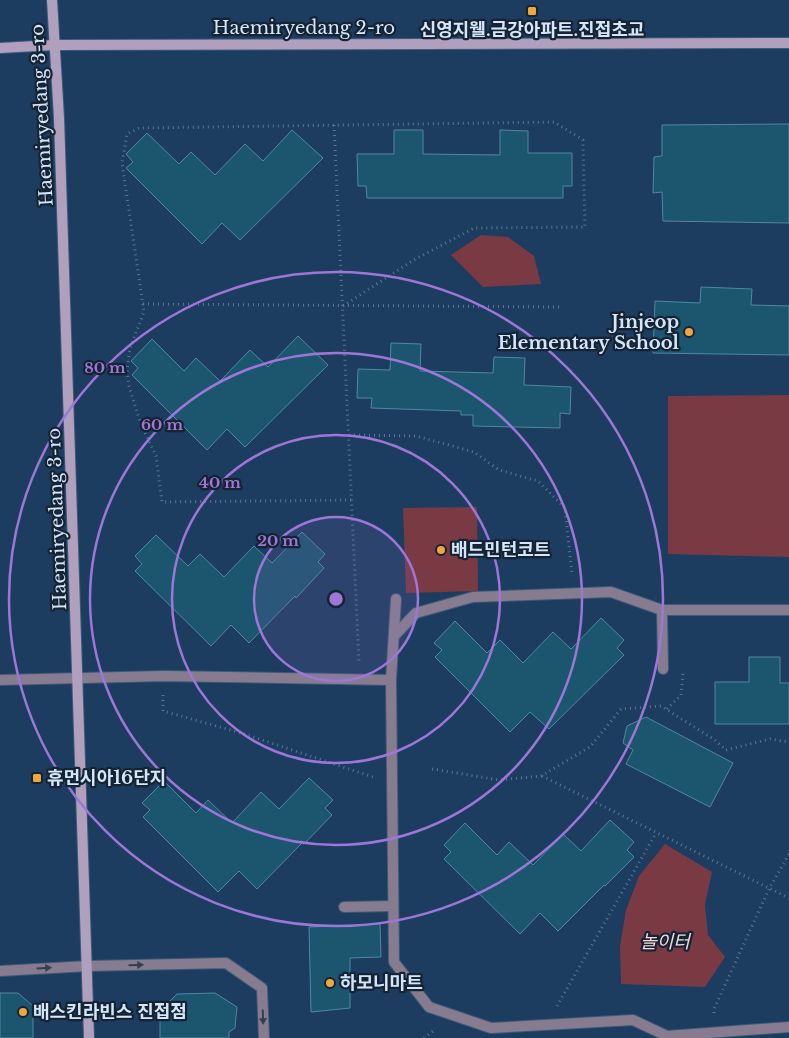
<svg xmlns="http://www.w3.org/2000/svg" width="789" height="1038" font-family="'Libre Baskerville','Noto Sans KR',serif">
  <rect width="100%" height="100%" fill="#1c3d5f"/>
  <!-- green -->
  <g fill="#793a44">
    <path d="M481,235l27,2 26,19 7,28 -58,3 -32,-32z"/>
    <path d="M789,395v162l-121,-3v-158z"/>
    <path d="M477,507l1,84 -72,2 -3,-85z"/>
    <path d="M665,844l47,28 -7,33 3,30 17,22 -20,30 -84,-3 -1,-38 6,-36 13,-34z"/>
  </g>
  <!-- building -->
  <g fill="#1c556e" stroke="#5188a3">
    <path d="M789,124v99l-126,-2 -1,-29 -9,1 1,-36 8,-1v-31z"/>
    <path d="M292,130l31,28 -83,82 -18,-17 -20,21 -76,-76 7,-6 -7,-8 21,-21 32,31 12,-12 24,23 30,-31 18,17z"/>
    <path d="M394,130h29v24l77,1v-25l28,1v22h44v33h-9v12h-196l-1,-12h-8l-1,-32h37z"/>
    <path d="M701,287l51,2 -1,16 38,1v49l-136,-2 2,-52 45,2z"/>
    <path d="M298,336l30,29 -83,82 -18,-18 -20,21 -75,-75 6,-7 -7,-7 21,-22 32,32 12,-13 24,23 30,-31 18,17z"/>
    <path d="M391,343l30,1 -1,27 73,2 1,-16 31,1 -1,27 47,2 -1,27 -10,-1v15l-87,-2v-11h-12v-4l-90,-3 1,-10h-15l1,-29 32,1z"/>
    <path d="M302,532l23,22 -7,8 6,6 -28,30 -1,-2 -46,47 -18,-18 -20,21 -76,-75 7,-7 -7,-8 21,-21 32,31 12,-12 24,23 30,-31 18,17z"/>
    <path d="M601,618l23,22 -7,8 7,7 -75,74 -19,-17 -20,20 -75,-75 7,-7 -8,-7 21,-22 32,32 13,-13 23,23 30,-31 18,17z"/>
    <path d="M749,657h31v26h9v41h-74v-42h34z"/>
    <path d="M646,717l87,46 -23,44 -84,-43 7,-14 -10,-7 4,-17z"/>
    <path d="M309,778l24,22 -8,8 7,7 -28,29 -2,-1 -45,46 -18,-18 -21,21 -75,-75 7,-7 -8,-7 22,-22 32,32 12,-13 24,23 29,-31 18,17z"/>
    <path d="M610,820l24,22 -7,8 7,7 -29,29 -1,-1 -46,46 -18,-18 -20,21 -76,-75 7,-7 -7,-7 21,-22 32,32 12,-13 24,23 30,-31 18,17z"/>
    <path d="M380,924l1,33 -31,1v50l-39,4 -2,-85z"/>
    <path d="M0,993h18l15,13v32h-33z"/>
    <path d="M215,993l22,14 -2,21 -6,4v6h-69v-27l17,-17z"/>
  </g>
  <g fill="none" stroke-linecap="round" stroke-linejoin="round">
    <defs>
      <g id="lane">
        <path d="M662,610l1,59"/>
        <path d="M394,636l22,-23 57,-16 138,-5 51,18h127"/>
        <path d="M0,680l164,-4 227,4 3,282 35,45 62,21 142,-8 34,16 122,-9"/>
        <path d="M391,680l5,-81"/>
        <path d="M344,907l49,-1"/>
      </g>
      <path id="street" d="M0,971l88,-5 138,-3 36,25 2,50"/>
      <g id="secondary">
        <path d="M52,0l7,118 30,920"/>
        <path d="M0,48l54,-3 735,-2"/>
      </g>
    </defs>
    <!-- lane casing -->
    <use href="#lane" stroke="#3d5b7b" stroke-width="12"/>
    <!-- street casing -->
    <use href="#street" stroke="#3d5b7b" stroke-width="12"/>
    <!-- secondary casing -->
    <use href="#secondary" stroke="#3d5b7b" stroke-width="12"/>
    <!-- path -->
    <g stroke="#5a7694" stroke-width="3" stroke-dasharray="1 4" stroke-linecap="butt">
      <path d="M334,125l25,537"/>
      <path d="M143,304l416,3"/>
      <path d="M343,306l69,-45 62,-33 111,-1 -2,-87 -29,-18 -415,6 -12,6 -5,29 22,149 -14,36 -3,22 2,16 11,36 16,34 6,46 190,-2"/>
      <path d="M349,435l67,1 58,16 25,18 39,11 27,27 7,67"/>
      <path d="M163,695v16l78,22 132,44"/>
      <path d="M667,709l14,-14 2,-22"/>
      <path d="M432,769l67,11 42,-4 49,-29 31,-38 40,-3 54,34 11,10 44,-11 19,3"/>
      <path d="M542,776l247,122"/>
      <path d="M557,1006l99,-173"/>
      <path d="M714,1013v-4l55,-120 20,-35"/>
      <path d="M424,1038l12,-9"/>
    </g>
    <!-- lane -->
    <use href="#lane" stroke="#877c8f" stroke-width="10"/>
    <!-- street -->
    <use href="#street" stroke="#877c8f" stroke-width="10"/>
    <!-- secondary -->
    <use href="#secondary" stroke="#b19fbe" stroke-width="10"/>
  </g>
  <!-- one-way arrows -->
  <defs><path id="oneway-solid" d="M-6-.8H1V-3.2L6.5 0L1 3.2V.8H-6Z" transform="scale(1.25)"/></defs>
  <g fill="#373e4f">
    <use href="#oneway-solid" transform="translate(136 965) rotate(-1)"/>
    <use href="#oneway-solid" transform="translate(44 968) rotate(-3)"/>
    <use href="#oneway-solid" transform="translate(263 1017) rotate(88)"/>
  </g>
  <!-- distance rings -->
  <circle cx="336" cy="599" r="82" fill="#9e76d7" fill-opacity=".12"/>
  <g fill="none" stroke="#9e76d7" stroke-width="2.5">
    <circle cx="336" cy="599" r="82"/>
    <circle cx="336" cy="599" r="164"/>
    <circle cx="336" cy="599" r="246"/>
    <circle cx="336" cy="599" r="327"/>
  </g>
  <!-- markers -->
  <g fill="#f0a63f" stroke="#152333" stroke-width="2">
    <rect x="527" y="6" width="10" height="10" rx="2.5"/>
    <circle cx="689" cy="332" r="5"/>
    <circle cx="441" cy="550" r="5"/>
    <rect x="32" y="773" width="10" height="10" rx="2.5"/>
    <circle cx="330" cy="983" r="5"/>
    <circle cx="23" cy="1012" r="5"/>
  </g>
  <g text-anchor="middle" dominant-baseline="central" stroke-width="4.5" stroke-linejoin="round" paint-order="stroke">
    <!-- street labels -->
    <g font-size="18" fill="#d3e6fb" stroke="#152333">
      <text x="304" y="28">Haemiryedang 2-ro</text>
      <text transform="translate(42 115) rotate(-93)">Haemiryedang 3-ro</text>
      <text transform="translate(57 519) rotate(-92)">Haemiryedang 3-ro</text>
    </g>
    <!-- poi labels -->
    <g font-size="18" font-weight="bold" fill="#d3e6fb" stroke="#152333" text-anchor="start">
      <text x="532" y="30" text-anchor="middle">신영지웰.금강아파트.진접초교</text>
      <text x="679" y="322" text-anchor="end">Jinjeop<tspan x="679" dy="21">Elementary School</tspan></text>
      <text x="451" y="550">배드민턴코트</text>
      <text x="47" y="778">휴먼시아16단지</text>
      <text x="340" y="983">하모니마트</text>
      <text x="33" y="1012">배스킨라빈스 진접점</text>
    </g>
    <!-- park labels -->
    <g font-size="18" font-style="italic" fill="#f5dadd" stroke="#152333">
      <text x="665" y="942">놀이터</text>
    </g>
  </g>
  <circle cx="336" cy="599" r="8" fill="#9e76d7" stroke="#152333" stroke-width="2.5"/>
  <g font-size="15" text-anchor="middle" font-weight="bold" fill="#9e76d7" stroke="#152333" stroke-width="4.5" stroke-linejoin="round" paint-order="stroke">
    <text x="105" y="373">80 m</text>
    <text x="162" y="430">60 m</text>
    <text x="220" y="488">40 m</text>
    <text x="278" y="546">20 m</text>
  </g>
</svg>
